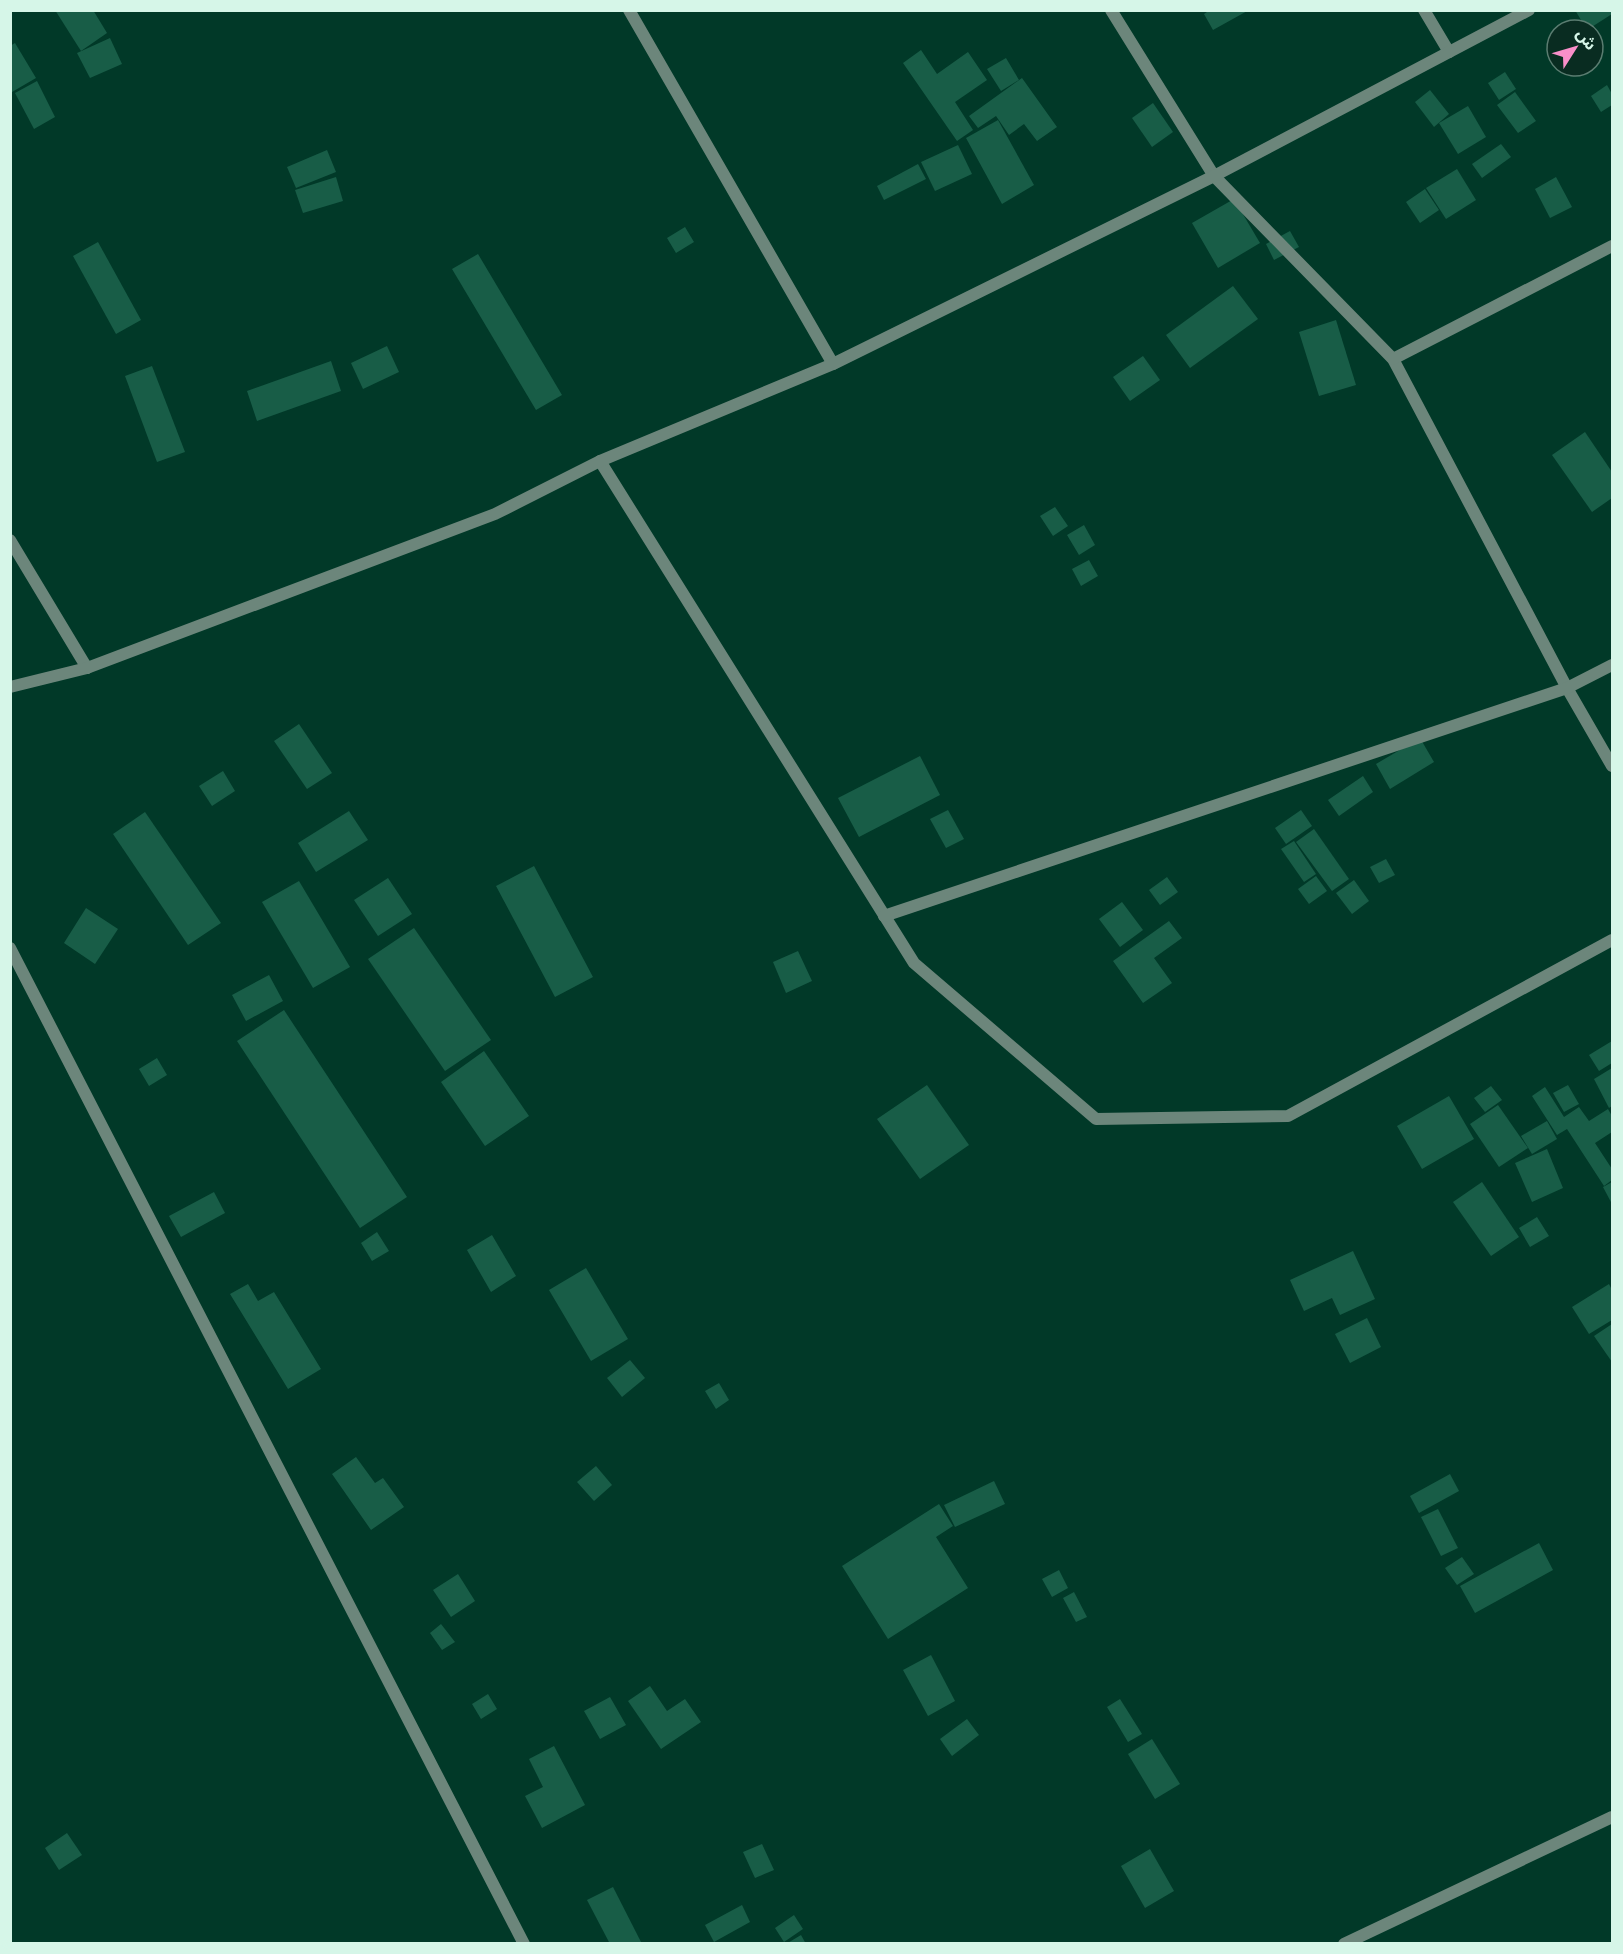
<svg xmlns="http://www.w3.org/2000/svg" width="1623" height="1954" font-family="'IBM Plex Serif','Noto Sans Arabic',serif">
  <rect width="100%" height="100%" fill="#013928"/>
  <!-- building -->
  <g fill="#185d47">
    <path d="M55,10h38l14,23 -26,18z"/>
    <path d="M1210,10h39l-36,20 -9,-16z"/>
    <path d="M1575,10h37v4l-25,16z"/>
    <path d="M110,38l12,26 -32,14 -13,-25z"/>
    <path d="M15,43l21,35 -24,14 -2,-46z"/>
    <path d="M921,50l16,24 31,-22 19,28 -32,22 18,28 -16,11 -54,-78z"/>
    <path d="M1006,58l13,22 -18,11 -14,-22z"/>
    <path d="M1505,72l11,17 -17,11 -11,-17z"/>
    <path d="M1022,78l35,49 -20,14 -13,-17 -15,11 -13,-19 -18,12 -9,-12z"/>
    <path d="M37,81l18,36 -21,12 -19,-36z"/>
    <path d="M1607,85l5,9v11l-11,7 -10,-16z"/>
    <path d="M1430,90l19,24 -15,13 -19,-25z"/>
    <path d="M1515,92l21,29 -18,12 -21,-28z"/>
    <path d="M1153,103l20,29 -21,15 -20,-29z"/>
    <path d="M1468,106l18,31 -28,17 -19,-31z"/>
    <path d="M998,120l36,65 -32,19 -36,-66z"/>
    <path d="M1501,144l10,13 -29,21 -10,-14z"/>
    <path d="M958,145l14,29 -37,17 -14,-29z"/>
    <path d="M327,150l9,22 -40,16 -9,-21z"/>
    <path d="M918,164l8,15 -42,21 -7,-14z"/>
    <path d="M1457,169l19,31 -30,19 -20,-31z"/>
    <path d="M336,177l7,24 -40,12 -8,-23z"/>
    <path d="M1556,177l16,30 -22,11 -15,-29z"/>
    <path d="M1425,189l14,21 -19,13 -14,-21z"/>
    <path d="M1234,199l26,44 -42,25 -26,-45z"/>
    <path d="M685,227l9,15 -18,11 -9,-15z"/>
    <path d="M1290,231l9,16 -25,13 -8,-16z"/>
    <path d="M98,242l43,78 -25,14 -43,-78z"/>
    <path d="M478,254l84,141 -26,15 -84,-141z"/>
    <path d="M1233,286l25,33 -68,49 -24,-33z"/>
    <path d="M1336,320l20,65 -37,11 -20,-64z"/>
    <path d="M387,346l12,26 -36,17 -12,-26z"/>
    <path d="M1143,356l17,24 -30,21 -17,-24z"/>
    <path d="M331,361l10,30 -84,30 -10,-30z"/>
    <path d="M152,366l33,86 -28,10 -32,-86z"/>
    <path d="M1585,432l27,40v26l-20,14 -40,-57z"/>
    <path d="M1055,507l13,19 -15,10 -13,-20z"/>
    <path d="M1084,525l11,20 -16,10 -12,-20z"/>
    <path d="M1089,560l9,16 -17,10 -9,-17z"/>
    <path d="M299,724l33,49 -25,16 -33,-48z"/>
    <path d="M1420,738l14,24 -44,27 -14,-25z"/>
    <path d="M920,756l20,39 -81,42 -21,-39z"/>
    <path d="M223,771l12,20 -23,15 -13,-20z"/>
    <path d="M1363,776l10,16 -34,24 -11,-16z"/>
    <path d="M948,810l16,29 -18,9 -16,-29z"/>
    <path d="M1301,810l11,16 -26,18 -11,-16z"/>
    <path d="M349,811l19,29 -52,32 -18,-29z"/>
    <path d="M145,812l76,111 -33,22 -75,-111z"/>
    <path d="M1314,829l35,50 -17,12 -36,-49z"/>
    <path d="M1294,841l22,33 -12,8 -23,-33z"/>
    <path d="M1386,859l9,16 -16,8 -9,-16z"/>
    <path d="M534,866l59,111 -38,20 -59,-111z"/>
    <path d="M1316,876l11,15 -18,13 -11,-15z"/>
    <path d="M1167,877l11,15 -18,13 -11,-15z"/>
    <path d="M388,878l24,36 -34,22 -24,-36z"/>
    <path d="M1354,880l15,21 -17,13 -16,-21z"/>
    <path d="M299,881l51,86 -37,21 -51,-86z"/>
    <path d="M1122,902l21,28 -23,17 -21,-28z"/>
    <path d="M86,908l32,21 -23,35 -31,-21z"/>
    <path d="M1169,921l13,17 -28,20 18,25 -29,20 -30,-42z"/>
    <path d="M414,928l77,112 -46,31 -77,-112z"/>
    <path d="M798,951l14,30 -26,12 -13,-31z"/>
    <path d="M269,975l14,26 -37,20 -14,-26z"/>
    <path d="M284,1010l123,187 -47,31 -123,-187z"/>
    <path d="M1612,1041v22l-13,8 -10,-16z"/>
    <path d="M484,1051l45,65 -44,30 -44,-64z"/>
    <path d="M157,1058l10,17 -18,11 -10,-17z"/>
    <path d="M1612,1068v38l-3,2 -15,-29z"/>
    <path d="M927,1085l42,60 -49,34 -43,-60z"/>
    <path d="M1568,1085l11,19 -15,8 -11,-19z"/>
    <path d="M1491,1086l11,14 -17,12 -11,-14z"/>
    <path d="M1545,1087l19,30 15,-10 10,14 19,-12 4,7v16l-17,11 17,26v11l-8,6 -37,-57 -10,6 -25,-39z"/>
    <path d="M1449,1096l25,43 -52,30 -25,-43z"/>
    <path d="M1498,1105l30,43 -29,19 -29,-43z"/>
    <path d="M1547,1121l10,18 -25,15 -11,-18z"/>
    <path d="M1547,1149l16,39 -31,14 -17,-39z"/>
    <path d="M1482,1182l37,55 -28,19 -38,-54z"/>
    <path d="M1612,1182v22l-9,-17z"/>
    <path d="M214,1192l11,21 -44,24 -12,-21z"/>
    <path d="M1537,1217l12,19 -19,11 -11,-19z"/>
    <path d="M377,1232l12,19 -17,10 -11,-18z"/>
    <path d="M492,1235l24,41 -25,16 -24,-42z"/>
    <path d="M1353,1251l22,48 -35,16 -8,-17 -28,13 -14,-31z"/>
    <path d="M586,1268l42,71 -37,22 -42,-71z"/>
    <path d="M248,1284l10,17 16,-9 47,77 -33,20 -58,-95z"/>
    <path d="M1609,1284l3,6v30l-23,14 -17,-27z"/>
    <path d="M1367,1318l14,29 -31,16 -15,-29z"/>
    <path d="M1612,1324v38l-18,-26z"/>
    <path d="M630,1360l15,18 -23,19 -15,-19z"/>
    <path d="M719,1383l10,17 -13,9 -11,-18z"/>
    <path d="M356,1457l19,26 8,-5 21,29 -33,23 -39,-56z"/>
    <path d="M596,1466l16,19 -18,16 -17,-19z"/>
    <path d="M1450,1474l9,17 -40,22 -9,-17z"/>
    <path d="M994,1481l11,23 -50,23 -11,-22z"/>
    <path d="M939,1504l14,22 -17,11 32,51 -80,51 -46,-73z"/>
    <path d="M1438,1509l20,39 -17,8 -20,-39z"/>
    <path d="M1539,1543l14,27 -78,43 -15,-27z"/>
    <path d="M1462,1557l12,17 -17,11 -12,-17z"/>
    <path d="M1059,1570l9,18 -16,9 -10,-18z"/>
    <path d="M458,1574l17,27 -24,16 -18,-27z"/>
    <path d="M1074,1592l13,25 -11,5 -13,-24z"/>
    <path d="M441,1624l14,18 -13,8 -12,-17z"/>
    <path d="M931,1655l24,46 -27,15 -25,-46z"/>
    <path d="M650,1686l17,25 18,-12 16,23 -40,27 -33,-48z"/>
    <path d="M488,1694l9,15 -16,10 -9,-15z"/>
    <path d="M610,1697l16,28 -26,14 -16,-28z"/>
    <path d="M1120,1699l22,35 -14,8 -21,-35z"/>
    <path d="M967,1719l12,16 -27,21 -12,-17z"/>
    <path d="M1152,1739l28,45 -25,15 -27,-45z"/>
    <path d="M554,1746l31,59 -43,23 -17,-32 18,-9 -14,-28z"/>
    <path d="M67,1833l15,22 -23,15 -14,-22z"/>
    <path d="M762,1844l12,26 -19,8 -12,-26z"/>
    <path d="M1150,1849l24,42 -29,17 -24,-42z"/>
    <path d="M613,1887l28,55 -4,2h-27l-23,-44z"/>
    <path d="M742,1905l8,17 -36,20 -9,-17z"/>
    <path d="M794,1915l9,14 -19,13 -9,-14z"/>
    <path d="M801,1935l5,9h-20z"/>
  </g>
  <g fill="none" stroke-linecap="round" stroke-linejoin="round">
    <!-- minor -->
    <g stroke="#6c867b" stroke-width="12">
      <path d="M629,10l204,354"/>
      <path d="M1111,10l103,166 179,183 174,329 45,78"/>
      <path d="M1424,10l25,42"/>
      <path d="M1393,359l219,-113"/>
      <path d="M600,461l314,502 182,156 192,-3 324,-176"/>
      <path d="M10,540l77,128"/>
      <path d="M10,687l77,-19 408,-154 105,-53 233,-97 381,-188 315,-166"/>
      <path d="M884,916l683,-228 45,-23"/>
      <path d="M10,948l514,996"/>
    </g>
    <!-- tertiary -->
    <path stroke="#6c867b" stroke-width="12" d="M1344,1944l268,-127"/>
  </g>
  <!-- border -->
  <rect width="1623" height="1954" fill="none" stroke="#d6f6e8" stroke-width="24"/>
  <!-- north arrow -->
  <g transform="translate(1575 48) rotate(53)"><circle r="28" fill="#092c21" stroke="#5b7d71" stroke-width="1.5"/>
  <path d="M0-4.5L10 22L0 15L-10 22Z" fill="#f98fc9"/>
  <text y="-9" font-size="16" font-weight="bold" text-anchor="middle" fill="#d6f6e8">ش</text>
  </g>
</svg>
